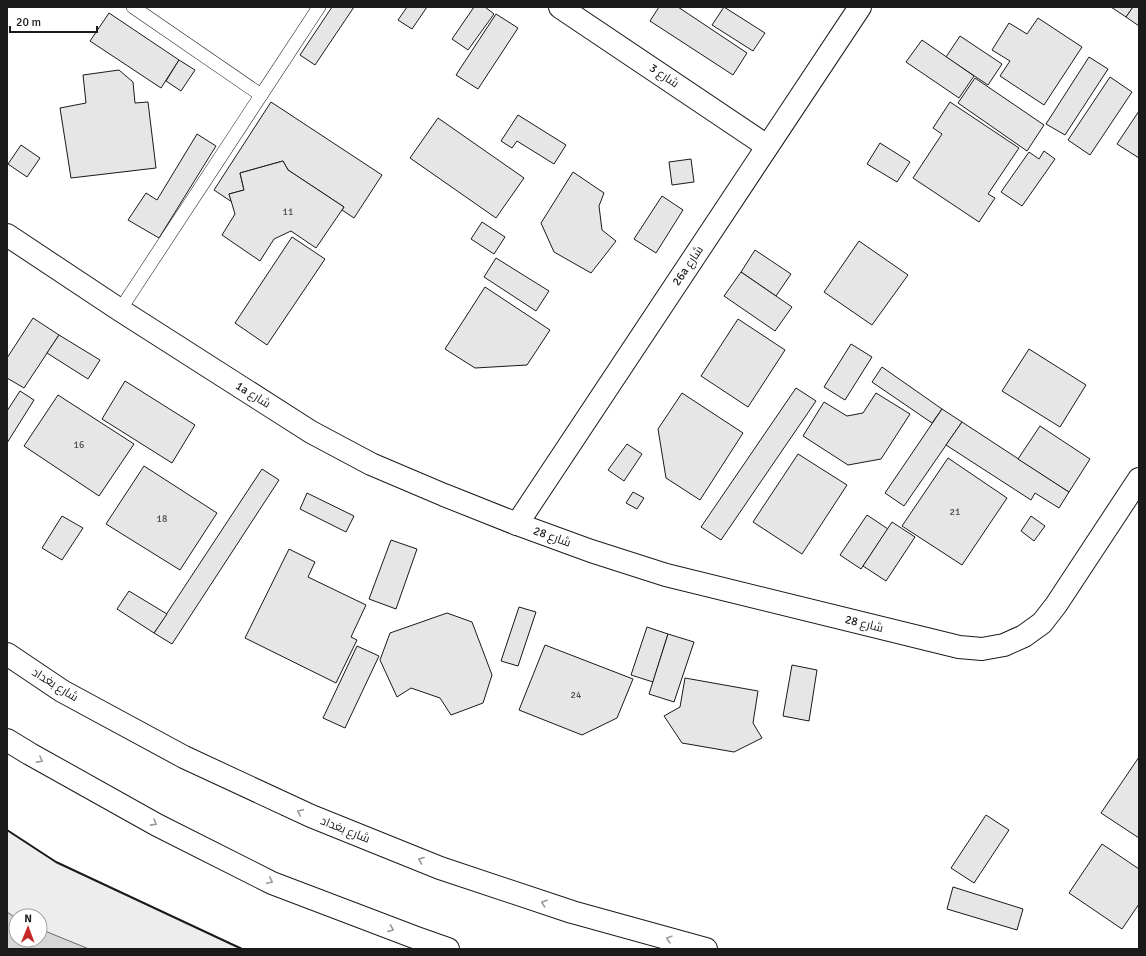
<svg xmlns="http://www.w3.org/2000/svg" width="1146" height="956" font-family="Signika,Cairo,sans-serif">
  <rect width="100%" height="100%" fill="#fff"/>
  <!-- built -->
  <path fill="#ededed" stroke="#6a6a6a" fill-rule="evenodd" d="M7,830l49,32 186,87h-235zM16,916h24v24h-24z"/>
  <!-- water -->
  <path fill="#d7d7d7" stroke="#6a6a6a" d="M7,912l9,6v22h24v-11l49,20h-82z"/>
  <!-- building -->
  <g fill="#e6e6e6" stroke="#1a1a1a">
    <path d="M332,7h22l-39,58 -15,-10z"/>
    <path d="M407,7h20l-15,22 -14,-9z"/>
    <path d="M474,7h11l9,7 -26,36 -16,-11z"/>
    <path d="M659,7h19l69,46 -14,22 -83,-54z"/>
    <path d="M724,7l41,26 -12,18 -41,-26z"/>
    <path d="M1111,7h22l-7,10z"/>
    <path d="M1133,7h6v19l-13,-9z"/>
    <path d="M109,13l70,47 -18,28 -71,-47z"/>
    <path d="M496,14l22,14 -40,61 -22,-14z"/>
    <path d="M1038,18l44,29 -38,58 -44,-29 10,-15 -18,-11 17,-27 18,11z"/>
    <path d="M960,36l42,28 -14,21 -42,-28z"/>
    <path d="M922,40l52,36 -15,22 -53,-36z"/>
    <path d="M1089,57l19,12 -43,66 -19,-11z"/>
    <path d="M179,60l16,10 -14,21 -15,-10z"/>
    <path d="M119,70l14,12 2,21 13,-1 8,66 -85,10 -11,-70 26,-5 -3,-28z"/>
    <path d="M1110,77l22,15 -42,63 -22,-15z"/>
    <path d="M975,78l69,47 -17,26 -69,-48z"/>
    <path d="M271,102l111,73 -28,43 -12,-8 2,-3 -56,-37 -5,-9 -43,12 4,17 -15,4 3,8 -18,-12z"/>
    <path d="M950,102l69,46 -31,46 7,4 -16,24 -66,-44 29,-44 -9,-6z"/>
    <path d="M1139,111v47l-22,-14z"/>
    <path d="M518,115l48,30 -12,19 -37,-23 -5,7 -11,-7z"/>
    <path d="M438,118l86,60 -28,40 -86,-60z"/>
    <path d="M197,134l19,12 -57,92 -31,-18 18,-27 11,7z"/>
    <path d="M880,143l30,19 -13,20 -30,-18z"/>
    <path d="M21,145l19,13 -13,19 -19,-13z"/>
    <path d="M1044,151l11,8 -33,47 -21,-14 28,-40 10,7z"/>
    <path d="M691,159l3,23 -22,3 -3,-23z"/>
    <path d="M283,161l5,9 56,37 -28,41 -25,-17 -17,8 -14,22 -38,-26 13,-21 -6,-20 15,-4 -4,-17z"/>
    <path d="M573,172l31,21 -5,13 3,24 14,11 -25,32 -37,-21 -13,-29z"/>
    <path d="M662,196l21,14 -27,43 -22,-14z"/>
    <path d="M482,222l23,15 -11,17 -23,-15z"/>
    <path d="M292,237l33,22 -58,86 -32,-22z"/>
    <path d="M859,241l49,34 -36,50 -48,-33z"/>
    <path d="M755,250l36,24 -15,22 -35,-24z"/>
    <path d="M496,258l53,33 -13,20 -52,-34z"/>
    <path d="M741,272l51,35 -17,24 -51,-35z"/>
    <path d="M485,287l65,43 -23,35 -52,3 -30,-19z"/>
    <path d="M33,318l26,17 -35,53 -17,-10v-20z"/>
    <path d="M738,319l47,31 -37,57 -47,-31z"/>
    <path d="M59,335l41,25 -12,19 -41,-26z"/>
    <path d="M851,344l21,13 -27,43 -21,-13z"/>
    <path d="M1029,349l57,36 -26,42 -58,-36z"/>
    <path d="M882,367l60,42 -10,14 -60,-41z"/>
    <path d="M125,381l70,44 -23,38 -70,-44z"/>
    <path d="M796,388l20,13 -95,139 -20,-13z"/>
    <path d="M20,391l14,9 -27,43v-32z"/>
    <path d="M682,393l61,40 -43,67 -34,-22 -8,-49z"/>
    <path d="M876,393l34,21 -29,45 -33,6 -45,-29 21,-34 23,14 16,-3z"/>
    <path d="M58,395l76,49 -35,52 -75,-50z"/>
    <path d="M942,409l20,13 -58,84 -19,-13z"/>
    <path d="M962,422l107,70 -10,16 -24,-15 -4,7 -85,-55z"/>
    <path d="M1040,426l50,33 -21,33 -51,-33z"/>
    <path d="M627,444l15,10 -18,27 -16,-11z"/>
    <path d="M798,454l49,31 -45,69 -49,-32z"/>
    <path d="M948,458l59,40 -45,67 -60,-39z"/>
    <path d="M144,466l73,47 -37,57 -74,-46z"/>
    <path d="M262,469l17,11 -107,164 -18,-11z"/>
    <path d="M633,492l11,6 -7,11 -11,-6z"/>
    <path d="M307,493l47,23 -8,16 -46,-23z"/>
    <path d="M867,515l21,14 -27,40 -21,-14z"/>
    <path d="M62,516l21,12 -21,32 -20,-12z"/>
    <path d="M1031,516l14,10 -11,15 -13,-10z"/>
    <path d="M892,522l23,15 -29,44 -23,-15z"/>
    <path d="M391,540l26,9 -21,60 -27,-10z"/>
    <path d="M289,549l26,13 -7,15 58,28 -15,32 6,3 -21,43 -91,-45z"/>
    <path d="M129,591l38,23 -13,19 -37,-24z"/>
    <path d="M519,607l17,5 -18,54 -17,-5z"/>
    <path d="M447,613l25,9 20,53 -9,28 -32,12 -11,-17 -29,-10 -14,9 -17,-37 10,-27z"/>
    <path d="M647,627l21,7 -15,48 -22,-7z"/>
    <path d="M668,634l26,8 -20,60 -25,-8z"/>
    <path d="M545,645l88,34 -16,39 -35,17 -63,-25z"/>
    <path d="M357,646l22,10 -34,72 -22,-10z"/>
    <path d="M792,665l25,5 -8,51 -26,-5z"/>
    <path d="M685,678l73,13 -5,32 9,15 -28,14 -52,-9 -18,-27 16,-9z"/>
    <path d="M1139,757v81l-38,-25z"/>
    <path d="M986,815l23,15 -35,53 -23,-15z"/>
    <path d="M1102,844l37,25v35l-17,25 -53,-36z"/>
    <path d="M953,887l70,22 -6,21 -70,-21z"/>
  </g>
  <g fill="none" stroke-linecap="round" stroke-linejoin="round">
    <defs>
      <g id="lane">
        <path d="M133,7l128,88"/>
        <path d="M120,310l199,-303"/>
      </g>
      <g id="street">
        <path d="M560,7l207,139"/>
        <path d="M7,235l113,75 191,122 60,32 73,31 73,29 74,27 75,24 293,72 23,2 22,-4 20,-9 18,-13 14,-18 83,-126"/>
        <path d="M517,524l343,-517"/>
      </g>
      <g id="primary">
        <path d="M7,654l55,37 122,66 127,59 129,52 132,44 134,37"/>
        <path d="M7,740l23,14 127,71 115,58 142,54 34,12"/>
      </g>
    </defs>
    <!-- lane casing -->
    <use href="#lane" stroke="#1a1a1a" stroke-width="14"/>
    <!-- street casing -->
    <use href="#street" stroke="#1a1a1a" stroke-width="24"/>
    <!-- primary casing -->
    <use href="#primary" stroke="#1a1a1a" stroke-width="24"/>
    <!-- lane -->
    <use href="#lane" stroke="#fff" stroke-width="13"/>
    <!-- street -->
    <use href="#street" stroke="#fff" stroke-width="22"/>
    <!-- primary -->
    <use href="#primary" stroke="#fff" stroke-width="22"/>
    <!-- wall -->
    <path stroke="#1a1a1a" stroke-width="2" d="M7,830l49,32 186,87"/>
  </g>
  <!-- one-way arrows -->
  <defs><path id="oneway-chevron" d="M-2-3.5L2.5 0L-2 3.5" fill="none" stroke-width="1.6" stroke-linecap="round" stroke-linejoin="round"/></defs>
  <g stroke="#989898">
    <use href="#oneway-chevron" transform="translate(40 760) rotate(29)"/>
    <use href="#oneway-chevron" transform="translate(300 812) rotate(-155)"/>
    <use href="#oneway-chevron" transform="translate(154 823) rotate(29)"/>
    <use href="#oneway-chevron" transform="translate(421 860) rotate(-158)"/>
    <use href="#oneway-chevron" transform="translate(270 881) rotate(25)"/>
    <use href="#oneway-chevron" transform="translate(544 903) rotate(-161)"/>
    <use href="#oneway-chevron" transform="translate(391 929) rotate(21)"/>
    <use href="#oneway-chevron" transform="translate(669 939) rotate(-165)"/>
  </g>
  <g text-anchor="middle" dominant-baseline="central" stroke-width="3" stroke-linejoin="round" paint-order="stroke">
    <!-- number labels -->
    <g font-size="10" fill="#4d4d4d">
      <text x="288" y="212">11</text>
      <text x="79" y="445">16</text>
      <text x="955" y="512">21</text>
      <text x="162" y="519">18</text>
      <text x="576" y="695">24</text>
    </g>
    <!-- street labels -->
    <g font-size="12" fill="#1a1a1a" stroke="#fff">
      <text transform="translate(664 76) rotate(34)">شارع 3</text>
      <text transform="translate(688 266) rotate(-56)">26a شارع</text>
      <text transform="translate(253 395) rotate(32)">1a شارع</text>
      <text transform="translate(552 537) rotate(20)">شارع 28</text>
      <text transform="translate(864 624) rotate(14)">شارع 28</text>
      <text transform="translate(55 685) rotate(32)">شارع بغداد</text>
      <text transform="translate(345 830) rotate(22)">شارع بغداد</text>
    </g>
  </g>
  <!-- border -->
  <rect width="1146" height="956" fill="none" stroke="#1a1a1a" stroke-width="16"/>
  <!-- north arrow -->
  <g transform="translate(28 928) rotate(1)"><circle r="19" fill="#ffffff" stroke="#a3a3a3"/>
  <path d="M0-3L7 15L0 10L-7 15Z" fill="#c62828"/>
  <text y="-6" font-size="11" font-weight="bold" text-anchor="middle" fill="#1a1a1a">N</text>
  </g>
  <!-- scale -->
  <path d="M10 26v6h87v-6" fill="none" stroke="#1a1a1a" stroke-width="2"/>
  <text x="16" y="26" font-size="12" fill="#1a1a1a" stroke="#ffffff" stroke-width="3" paint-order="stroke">20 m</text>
</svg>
